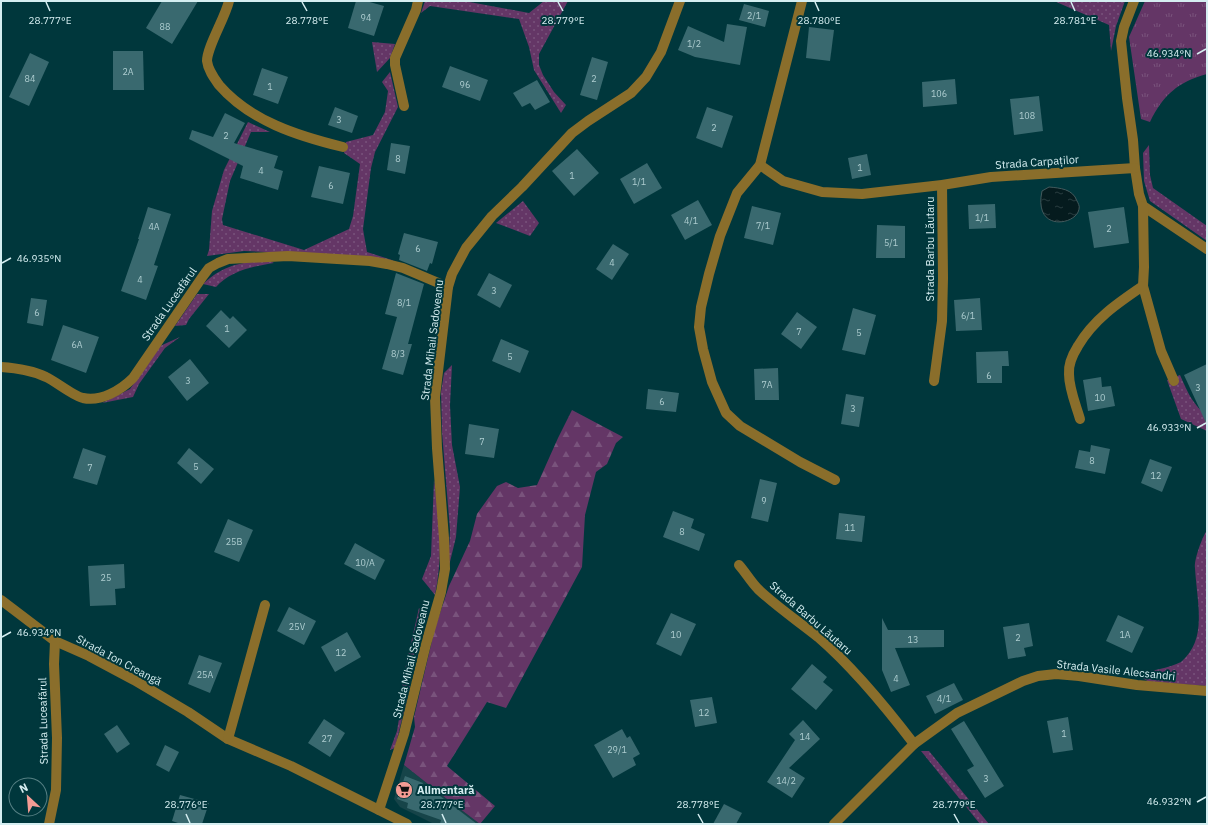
<svg xmlns="http://www.w3.org/2000/svg" width="1208" height="825" font-family="'IBM Plex Sans',sans-serif">
  <defs>
    <pattern id="grass-dots" width="8" height="8" patternUnits="userSpaceOnUse"><rect width="8" height="8" fill="#643666"/><path d="M2 2h.1M6 6h.1" fill="none" stroke="#79537c" stroke-width="1.8" stroke-linecap="round"/></pattern>
    <pattern id="forest-firs" width="22" height="20" patternUnits="userSpaceOnUse"><rect width="22" height="20" fill="#643666"/><path d="M5 1l3.5 6h-7zM16 11l3.5 6h-7z" fill="#79537c"/></pattern>
    <pattern id="park-tufts" width="24" height="20" patternUnits="userSpaceOnUse"><rect width="24" height="20" fill="#643666"/><path d="M3 7l-1-3M5 7V3M7 7l1-3M15 17l-1-3M17 17v-4M19 17l1-3" fill="none" stroke="#79537c"/></pattern>
    <pattern id="water-ripples" width="26" height="14" patternUnits="userSpaceOnUse"><rect width="26" height="14" fill="#051b1e"/><path d="M2 4q2-2 4 0t4 0M15 11q2-2 4 0t4 0" fill="none" stroke="#293c3f"/></pattern>
  </defs>
  <rect width="100%" height="100%" fill="#00373c"/>
  <!-- built -->
  <path fill="#164449" d="M404,765l39,31 37,28h-46l-34,-17 -6,-8z"/>
  <!-- grass -->
  <g fill="url(#grass-dots)">
    <path d="M425,1h39l65,12 15,-12h24l-29,53v11l4,10 11,17 12,13 -5,8 -27,-43 -5,-23 -10,-28 -89,-13 -9,7z"/>
    <path d="M1054,1h71l-9,25 -5,25 -2,-26z"/>
    <path d="M372,42l23,2 -5,14 -13,14z"/>
    <path d="M390,72l8,35 -23,45 -4,16 -8,61 4,23 28,9 -35,-5 -116,-5 -37,5 2,-6 3,-39 12,-41 24,-48 22,10h-19l-21,49 -8,38 1,6 81,25 45,-21 4,-13 7,-52 -16,-11 2,-11 27,-7 12,-23 3,-21 -6,-9z"/>
    <path d="M1149,145l1,30 3,13 54,38v15l-57,-40 -6,-20 -1,-28z"/>
    <path d="M523,201l16,22 -9,13 -34,-13z"/>
    <path d="M268,260l6,3c-20,3 -44,8 -58,24l-13,-3c22,-20 37,-21 65,-24z"/>
    <path d="M197,294h12l-20,25 -3,6 -11,1z"/>
    <path d="M180,337l-15,11 -26,36 -6,13 -31,6 28,-14 30,-43z"/>
    <path d="M452,365l-2,40 2,40 8,42 -4,50 -8,33 2,-40 -8,-98 -1,-40 3,-19z"/>
    <path d="M1180,375c8,18 12,28 27,41v15l-26,-12 -14,-39z"/>
    <path d="M434,480c6,38 9,77 1,115l-13,-16 9,-23z"/>
    <path d="M1207,530v156l-58,-4 -13,-8c12,-3 34,-6 45,-12 27,-23 16,-58 14,-94 -1,-9 7,-30 12,-38z"/>
    <path d="M419,608l7,6 -15,64 -7,-4z"/>
    <path d="M402,684l8,2 -15,62 -5,2 7,-19 7,-43z"/>
    <path d="M921,751h8l60,73h-9z"/>
  </g>
  <!-- forest -->
  <path fill="url(#forest-firs)" d="M572,410l51,27 -7,6 -9,21 -11,8 -11,43 -3,52 -76,141 -19,-6 -40,64 48,40 -15,18 -37,-28 -39,-31 11,-38 -1,-10 21,-89 14,-42 21,-45 7,-27 20,-28 9,-4 12,6 19,-3 21,-47z"/>
  <!-- park -->
  <path fill="url(#park-tufts)" d="M1145,1h62v73c-29,8 -44,21 -57,48l-9,-3 -12,-82z"/>
  <!-- water -->
  <path fill="url(#water-ripples)" stroke="#435a5d" d="M1049,187c11,1 24,2 28,14 1,2 3,5 2,8 -2,16 -46,24 -37,-18z"/>
  <!-- building -->
  <g fill="#39696f">
    <path d="M162,1h36l-26,43 -26,-16z"/>
    <path d="M356,1h10l18,5 -10,30 -26,-8z"/>
    <path d="M744,4l25,7 -4,16 -26,-7z"/>
    <path d="M727,24l20,3 -7,38 -45,-8 -17,-7 10,-24 36,16z"/>
    <path d="M809,27l25,3 -4,31 -24,-3z"/>
    <path d="M113,51h30l1,39h-31z"/>
    <path d="M30,53l19,9 -20,44 -20,-9z"/>
    <path d="M592,57l16,5 -11,38 -17,-5z"/>
    <path d="M450,66l38,14 -8,21 -38,-14z"/>
    <path d="M262,68l26,9 -10,27 -25,-9z"/>
    <path d="M955,79l2,25 -34,3 -1,-25z"/>
    <path d="M537,80l13,22 -15,8 -5,-7 -8,4 -9,-14z"/>
    <path d="M1039,96l4,35 -29,4 -4,-36z"/>
    <path d="M335,107l23,9 -6,17 -24,-8z"/>
    <path d="M707,107l26,9 -11,32 -26,-10z"/>
    <path d="M225,113l20,10 -11,20 44,13 -4,12 9,3 -5,19 -38,-12 3,-12 -54,-27 3,-9 21,7z"/>
    <path d="M391,143l19,3 -5,28 -18,-4z"/>
    <path d="M577,149l22,24 -25,23 -22,-25z"/>
    <path d="M867,154l4,21 -19,4 -4,-21z"/>
    <path d="M647,163l15,25 -28,16 -14,-25z"/>
    <path d="M319,166l31,7 -7,31 -32,-7z"/>
    <path d="M698,200l14,25 -27,15 -14,-25z"/>
    <path d="M995,204l1,24 -27,1 -1,-24z"/>
    <path d="M752,206l29,7 -8,32 -29,-7z"/>
    <path d="M148,207l23,7 -17,51 4,1 -12,34 -25,-9 18,-52h-1z"/>
    <path d="M1124,207l5,36 -35,5 -6,-36z"/>
    <path d="M877,225l28,1v32h-29z"/>
    <path d="M404,233l34,9 -6,22 -2,-1 -3,8 -28,-11 1,-5 -2,-1z"/>
    <path d="M613,244l16,10 -17,26 -16,-11z"/>
    <path d="M396,273l28,11 -16,60h4l-9,31 -21,-6 15,-52 -12,-3z"/>
    <path d="M489,273l23,12 -12,23 -23,-13z"/>
    <path d="M31,298l16,2 -4,26 -16,-3z"/>
    <path d="M980,298l2,32 -26,1 -2,-31z"/>
    <path d="M853,308l23,7 -11,40 -23,-5z"/>
    <path d="M221,310l9,9 3,-3 14,14 -18,18 -23,-22z"/>
    <path d="M797,312l20,15 -16,22 -20,-15z"/>
    <path d="M63,325l36,12 -13,36 -35,-13z"/>
    <path d="M501,339l28,12 -9,22 -28,-12z"/>
    <path d="M1008,351l1,15h-7v17h-25l-1,-31z"/>
    <path d="M190,359l19,24 -22,18 -19,-24z"/>
    <path d="M1207,364v61l-23,-50z"/>
    <path d="M778,368l1,32h-24l-1,-31z"/>
    <path d="M1101,377l1,10 9,-1 4,20 -27,5 -5,-31z"/>
    <path d="M648,389l31,4 -3,19 -30,-3z"/>
    <path d="M846,394l18,3 -5,30 -18,-3z"/>
    <path d="M469,424l30,5 -5,29 -29,-4z"/>
    <path d="M1091,445l19,4 -5,25 -30,-6 4,-18 11,2z"/>
    <path d="M83,448l23,8 -9,29 -24,-7z"/>
    <path d="M189,448l25,21 -13,15 -24,-21z"/>
    <path d="M1150,459l22,8 -10,25 -21,-9z"/>
    <path d="M760,479l17,4 -9,39 -17,-4z"/>
    <path d="M673,511l21,8 -3,9 14,6 -6,17 -36,-14z"/>
    <path d="M839,513l26,3 -3,26 -26,-3z"/>
    <path d="M228,519l25,11 -14,32 -25,-10z"/>
    <path d="M355,543l30,17 -10,20 -31,-16z"/>
    <path d="M124,564l1,24 -10,1 1,16 -26,1 -2,-40z"/>
    <path d="M289,607l27,14 -12,24 -27,-14z"/>
    <path d="M671,613l25,11 -15,32 -25,-12z"/>
    <path d="M1118,615l26,12 -12,26 -26,-12z"/>
    <path d="M882,618l6,12h56v17l-49,1 15,37 -19,7 -9,-22z"/>
    <path d="M1029,623l4,23 -9,2 2,8 -18,3 -5,-32z"/>
    <path d="M347,632l14,25 -26,15 -14,-25z"/>
    <path d="M199,655l23,8 -12,30 -22,-9z"/>
    <path d="M812,664l15,13 -4,5 10,8 -17,20 -25,-21z"/>
    <path d="M954,683l9,17 -28,14 -9,-18z"/>
    <path d="M712,697l5,26 -22,4 -5,-27z"/>
    <path d="M1068,717l5,33 -20,3 -6,-32z"/>
    <path d="M324,719l21,14 -15,24 -22,-14z"/>
    <path d="M803,720l17,19 -31,29 16,10 -13,20 -25,-16 28,-42 -6,-6z"/>
    <path d="M964,721l40,65 -19,12 -18,-28 7,-4 -23,-37z"/>
    <path d="M117,725l13,19 -13,9 -13,-19z"/>
    <path d="M622,729l5,9 3,-2 10,18 -7,4 3,7 -23,13 -19,-33z"/>
    <path d="M165,745l14,7 -10,20 -13,-7z"/>
    <path d="M405,776l18,7 -3,6 20,7 37,28h-37l1,-4 -34,-12 1,-5 -11,-4z"/>
    <path d="M180,795l29,8 -7,21h-21l-9,-3z"/>
    <path d="M724,804l18,9 -6,11h-23z"/>
  </g>
  <g fill="none" stroke-linecap="round" stroke-linejoin="round">
    <!-- minor -->
    <g stroke="#8a6e2b" stroke-width="10">
      <path d="M229,1c-4,17 -22,46 -22,60 1,9 7,17 12,24 31,36 79,51 124,62"/>
      <path d="M802,1l-42,164 -23,28 -17,43 -11,38 -8,33 -2,20 4,22 9,33 14,31 14,13 60,36 35,18"/>
      <path d="M1134,1l-10,26 -3,14 6,57 6,42 2,28 4,26 4,12 64,43"/>
      <path d="M404,106l-9,-41v-7l21,-48 2,-9"/>
      <path d="M760,165l23,16 39,11 40,2 80,-9 49,-8 144,-9"/>
      <path d="M1143,206l1,61 -1,19 18,65 13,30"/>
      <path d="M1,367c15,1 31,3 45,10 9,4 29,20 37,21 18,4 38,-8 50,-20l70,-102 6,-8 9,-5 10,-4 60,-3 82,5 17,3 16,4 45,19"/>
      <path d="M934,381l8,-60 1,-43 -1,-93"/>
      <path d="M1080,419c-4,-14 -11,-30 -11,-45 -1,-10 4,-20 9,-28 16,-27 40,-43 65,-60"/>
      <path d="M739,565c7,8 12,17 19,24 19,18 40,32 60,48 36,31 67,69 96,107"/>
      <path d="M1,600l54,41 34,15 45,24 54,32 40,27 63,27 116,58"/>
      <path d="M228,739l37,-134"/>
      <path d="M379,810l25,-76 22,-90 15,-52 4,-23 -1,-31 -7,-90 -2,-51 13,-110 4,-13 14,-26 26,-32 30,-29 50,-54 16,-12 43,-28 15,-16 15,-25 19,-51"/>
      <path d="M49,824l7,-34 1,-52 -3,-74 1,-23"/>
      <path d="M834,824l80,-80 43,-31 66,-32 15,-5 18,-2 23,2 58,9 70,6"/>
    </g>
  </g>
  <!-- ticks -->
  <path fill="none" stroke="#d5eef1" stroke-width="1.5" d="M46,2l4,9M302,2l5,9M558,2l5,9M815,2l4,9M1071,2l4,9M1197,54l9,-5M2,263l9,-5M1197,428l9,-5M2,637l9,-5M1197,802l9,-5M186,814l4,9M442,814l4,9M698,814l5,9M954,814l5,9"/>
  <!-- icons -->
  <defs>
    <symbol id="supermarket-disc" viewBox="-11 -11 22 22"><circle r="9.5" fill="#f59c94" stroke="#00373c"/><path d="M-6-5.5h2.5l.6 2H6L4.5 2H-2.5L-4.4-4H-6ZM-1.5 3.2a1.3 1.3 0 1 0 .1 0ZM3 3.2a1.3 1.3 0 1 0 .1 0Z" fill="#111"/></symbol>
  </defs>
  <g fill-rule="evenodd">
    <use href="#supermarket-disc" x="394" y="780" width="20" height="20"/>
  </g>
  <g text-anchor="middle" dominant-baseline="central" stroke-width="4" stroke-linejoin="round" paint-order="stroke">
    <!-- number labels -->
    <g font-size="9" fill="#aecdd0">
      <text x="754" y="15">2/1</text>
      <text x="366" y="17">94</text>
      <text x="165" y="26">88</text>
      <text x="694" y="43">1/2</text>
      <text x="128" y="71">2A</text>
      <text x="30" y="78">84</text>
      <text x="594" y="78">2</text>
      <text x="465" y="84">96</text>
      <text x="270" y="86">1</text>
      <text x="939" y="93">106</text>
      <text x="1027" y="115">108</text>
      <text x="339" y="119">3</text>
      <text x="714" y="127">2</text>
      <text x="226" y="135">2</text>
      <text x="398" y="158">8</text>
      <text x="860" y="167">1</text>
      <text x="261" y="170">4</text>
      <text x="572" y="175">1</text>
      <text x="639" y="181">1/1</text>
      <text x="331" y="185">6</text>
      <text x="982" y="217">1/1</text>
      <text x="691" y="220">4/1</text>
      <text x="763" y="225">7/1</text>
      <text x="154" y="226">4A</text>
      <text x="1109" y="228">2</text>
      <text x="891" y="242">5/1</text>
      <text x="418" y="248">6</text>
      <text x="612" y="262">4</text>
      <text x="140" y="279">4</text>
      <text x="494" y="290">3</text>
      <text x="404" y="302">8/1</text>
      <text x="37" y="312">6</text>
      <text x="968" y="315">6/1</text>
      <text x="227" y="328">1</text>
      <text x="799" y="331">7</text>
      <text x="859" y="332">5</text>
      <text x="77" y="344">6A</text>
      <text x="398" y="353">8/3</text>
      <text x="510" y="356">5</text>
      <text x="989" y="375">6</text>
      <text x="188" y="380">3</text>
      <text x="767" y="384">7A</text>
      <text x="1198" y="387">3</text>
      <text x="1100" y="397">10</text>
      <text x="662" y="401">6</text>
      <text x="853" y="408">3</text>
      <text x="482" y="441">7</text>
      <text x="1092" y="460">8</text>
      <text x="196" y="466">5</text>
      <text x="90" y="467">7</text>
      <text x="1156" y="475">12</text>
      <text x="764" y="500">9</text>
      <text x="850" y="527">11</text>
      <text x="682" y="531">8</text>
      <text x="234" y="541">25B</text>
      <text x="365" y="562">10/A</text>
      <text x="106" y="577">25</text>
      <text x="297" y="626">25V</text>
      <text x="676" y="634">10</text>
      <text x="1125" y="634">1A</text>
      <text x="1018" y="637">2</text>
      <text x="913" y="639">13</text>
      <text x="341" y="652">12</text>
      <text x="205" y="674">25A</text>
      <text x="896" y="678">4</text>
      <text x="944" y="698">4/1</text>
      <text x="704" y="712">12</text>
      <text x="1064" y="733">1</text>
      <text x="805" y="736">14</text>
      <text x="327" y="738">27</text>
      <text x="617" y="749">29/1</text>
      <text x="986" y="778">3</text>
      <text x="786" y="780">14/2</text>
    </g>
    <!-- street labels -->
    <g font-size="11" fill="#d5eef1" stroke="#00373c">
      <text transform="translate(1037 162) rotate(-4)">Strada Carpaților</text>
      <text transform="translate(930 249) rotate(-90)">Strada Barbu Lăutaru</text>
      <text transform="translate(169 304) rotate(-55)">Strada Luceafărul</text>
      <text transform="translate(432 340) rotate(-83)">Strada Mihail Sadoveanu</text>
      <text transform="translate(811 618) rotate(41)">Strada Barbu Lăutaru</text>
      <text transform="translate(411 659) rotate(-76)">Strada Mihail Sadoveanu</text>
      <text transform="translate(119 660) rotate(28)">Strada Ion Creangă</text>
      <text transform="translate(1116 670) rotate(6)">Strada Vasile Alecsandri</text>
      <text transform="translate(43 721) rotate(-91)">Strada Luceafărul</text>
    </g>
    <!-- poi labels -->
    <g font-size="11" font-weight="bold" fill="#d5eef1" stroke="#00373c" text-anchor="start">
      <text x="417" y="790">Alimentară</text>
    </g>
  </g>
  <g font-size="10" text-anchor="middle" fill="#d5eef1" stroke="#00373c" stroke-width="4" stroke-linejoin="round" paint-order="stroke">
    <text x="50" y="24">28.777°E</text>
    <text x="307" y="24">28.778°E</text>
    <text x="563" y="24">28.779°E</text>
    <text x="819" y="24">28.780°E</text>
    <text x="1075" y="24">28.781°E</text>
    <text x="1169" y="57">46.934°N</text>
    <text x="39" y="262">46.935°N</text>
    <text x="1169" y="431">46.933°N</text>
    <text x="39" y="636">46.934°N</text>
    <text x="1169" y="805">46.932°N</text>
    <text x="186" y="808">28.776°E</text>
    <text x="442" y="808">28.777°E</text>
    <text x="698" y="808">28.778°E</text>
    <text x="954" y="808">28.779°E</text>
  </g>
  <!-- border -->
  <rect width="1208" height="825" fill="none" stroke="#d5eef1" stroke-width="4"/>
  <!-- north arrow -->
  <g transform="translate(28 797) rotate(334)"><circle r="19" fill="#00373c" stroke="#558084"/>
  <path d="M0-3L7 15L0 10L-7 15Z" fill="#f59c94"/>
  <text y="-6" font-size="11" font-weight="bold" text-anchor="middle" fill="#d5eef1">N</text>
  </g>
</svg>
